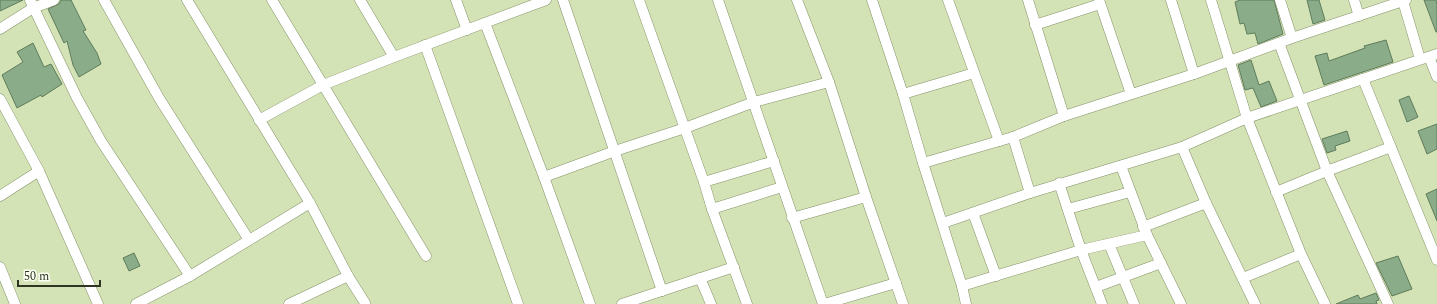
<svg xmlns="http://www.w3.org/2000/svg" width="1437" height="304" font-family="Spectral,serif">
  <rect width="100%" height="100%" fill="#d4e3b6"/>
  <!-- building -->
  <g fill="#8bac88" stroke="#5e7c5b">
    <path d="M0,0h23l-23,11z"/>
    <path d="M61,0h10l15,30 -3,1 14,22 4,11 -22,13 -6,-12 -6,-24 -3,2 -16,-34 11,-5z"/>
    <path d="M1240,0h34l9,34 -25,10 -3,-11 -8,1 -3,-11 -4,1 -5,-22z"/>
    <path d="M1307,0h12l6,20 -12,4z"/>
    <path d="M1424,0h12l1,4v28h-1z"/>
    <path d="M1386,40l7,22 -69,23 -9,-29 12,-3 2,8 36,-13 -1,-2z"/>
    <path d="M33,43l11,24 7,-3 11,20 -20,13 -1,-2 -24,13 -15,-33 21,-13 -6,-10z"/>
    <path d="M1251,60l8,25 10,-4 8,20 -16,6 -8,-19 -8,2 -7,-25z"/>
    <path d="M1409,96l9,21 -11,5 -8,-22z"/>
    <path d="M1437,124v25l-10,5 -9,-23z"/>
    <path d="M1347,131l3,10 -15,5 1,4 -9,3 -5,-14z"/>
    <path d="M1437,189v32l-11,-27z"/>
    <path d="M134,253l6,13 -11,5 -6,-13z"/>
    <path d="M1398,256l14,33 -20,7 -16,-33z"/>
    <path d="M1376,293l3,7 -3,1 1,3h-41l22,-9 2,4z"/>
  </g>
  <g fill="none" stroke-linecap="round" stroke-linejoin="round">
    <defs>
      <g id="minor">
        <path d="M30,0l47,98 24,43 89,135"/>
        <path d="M104,0l55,98 90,142"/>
        <path d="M187,0l123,203 38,73 17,27"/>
        <path d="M272,0l154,256"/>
        <path d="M360,0l34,57"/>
        <path d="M456,0l11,30"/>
        <path d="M563,0l99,291"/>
        <path d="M639,0l65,182 8,27 35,95"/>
        <path d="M718,0l105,304"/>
        <path d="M797,0l32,82 37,115 37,107"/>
        <path d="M872,0l31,94 20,69 39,123 4,18"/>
        <path d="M948,0l51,141"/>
        <path d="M1028,0l36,116"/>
        <path d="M1099,0l32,94"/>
        <path d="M1171,0l23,74"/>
        <path d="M1211,0l36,118 54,136 24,50"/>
        <path d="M1280,0l12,38"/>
        <path d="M1354,0l5,16"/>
        <path d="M1403,1l17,58"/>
        <path d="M485,23l59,154 46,127"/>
        <path d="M1035,25l65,-21"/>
        <path d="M0,29l33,-21 21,-8"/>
        <path d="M1279,43l48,128 61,133"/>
        <path d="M425,45l93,259"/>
        <path d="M1429,57l8,20"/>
        <path d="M1363,79l74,181"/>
        <path d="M903,94l71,-21"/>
        <path d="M0,99l39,72 59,133"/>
        <path d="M259,120l64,-35 71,-28 152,-57"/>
        <path d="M1013,137l17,56"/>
        <path d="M1182,147l24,56 49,101"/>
        <path d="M923,163l90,-26 51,-21 130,-42 98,-36 114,-38"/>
        <path d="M1121,166l26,69 34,69"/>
        <path d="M544,177l71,-26 70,-23 69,-26 75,-20"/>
        <path d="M704,182l70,-21"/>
        <path d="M1059,183l22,67 21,54"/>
        <path d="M1276,192l51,-21 64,-24"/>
        <path d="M0,196l39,-25"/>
        <path d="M712,209l70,-22"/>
        <path d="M1068,209l62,-17"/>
        <path d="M973,213l23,63"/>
        <path d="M792,218l74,-21"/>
        <path d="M943,223l87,-30 152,-46 65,-29 190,-64"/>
        <path d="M1143,227l63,-24"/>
        <path d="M1109,244l25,60"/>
        <path d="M0,267l15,37"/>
        <path d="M700,278l11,26"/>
        <path d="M1243,278l58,-24"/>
        <path d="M962,286l119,-36 66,-15"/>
        <path d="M1096,287l65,-24"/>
        <path d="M136,304l54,-28 120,-73"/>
        <path d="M289,304l59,-28"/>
        <path d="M622,304l112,-37"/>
        <path d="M824,304l72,-21"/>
      </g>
    </defs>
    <!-- minor casing -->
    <use href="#minor" stroke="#859268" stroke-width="11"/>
    <!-- minor -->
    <use href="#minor" stroke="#fff" stroke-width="10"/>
  </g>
  <!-- scale -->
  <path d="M18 280v6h82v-6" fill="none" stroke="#2f3523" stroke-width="2"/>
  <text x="24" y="280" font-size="12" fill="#2f3523" stroke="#fafff1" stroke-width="3" paint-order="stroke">50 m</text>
</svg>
